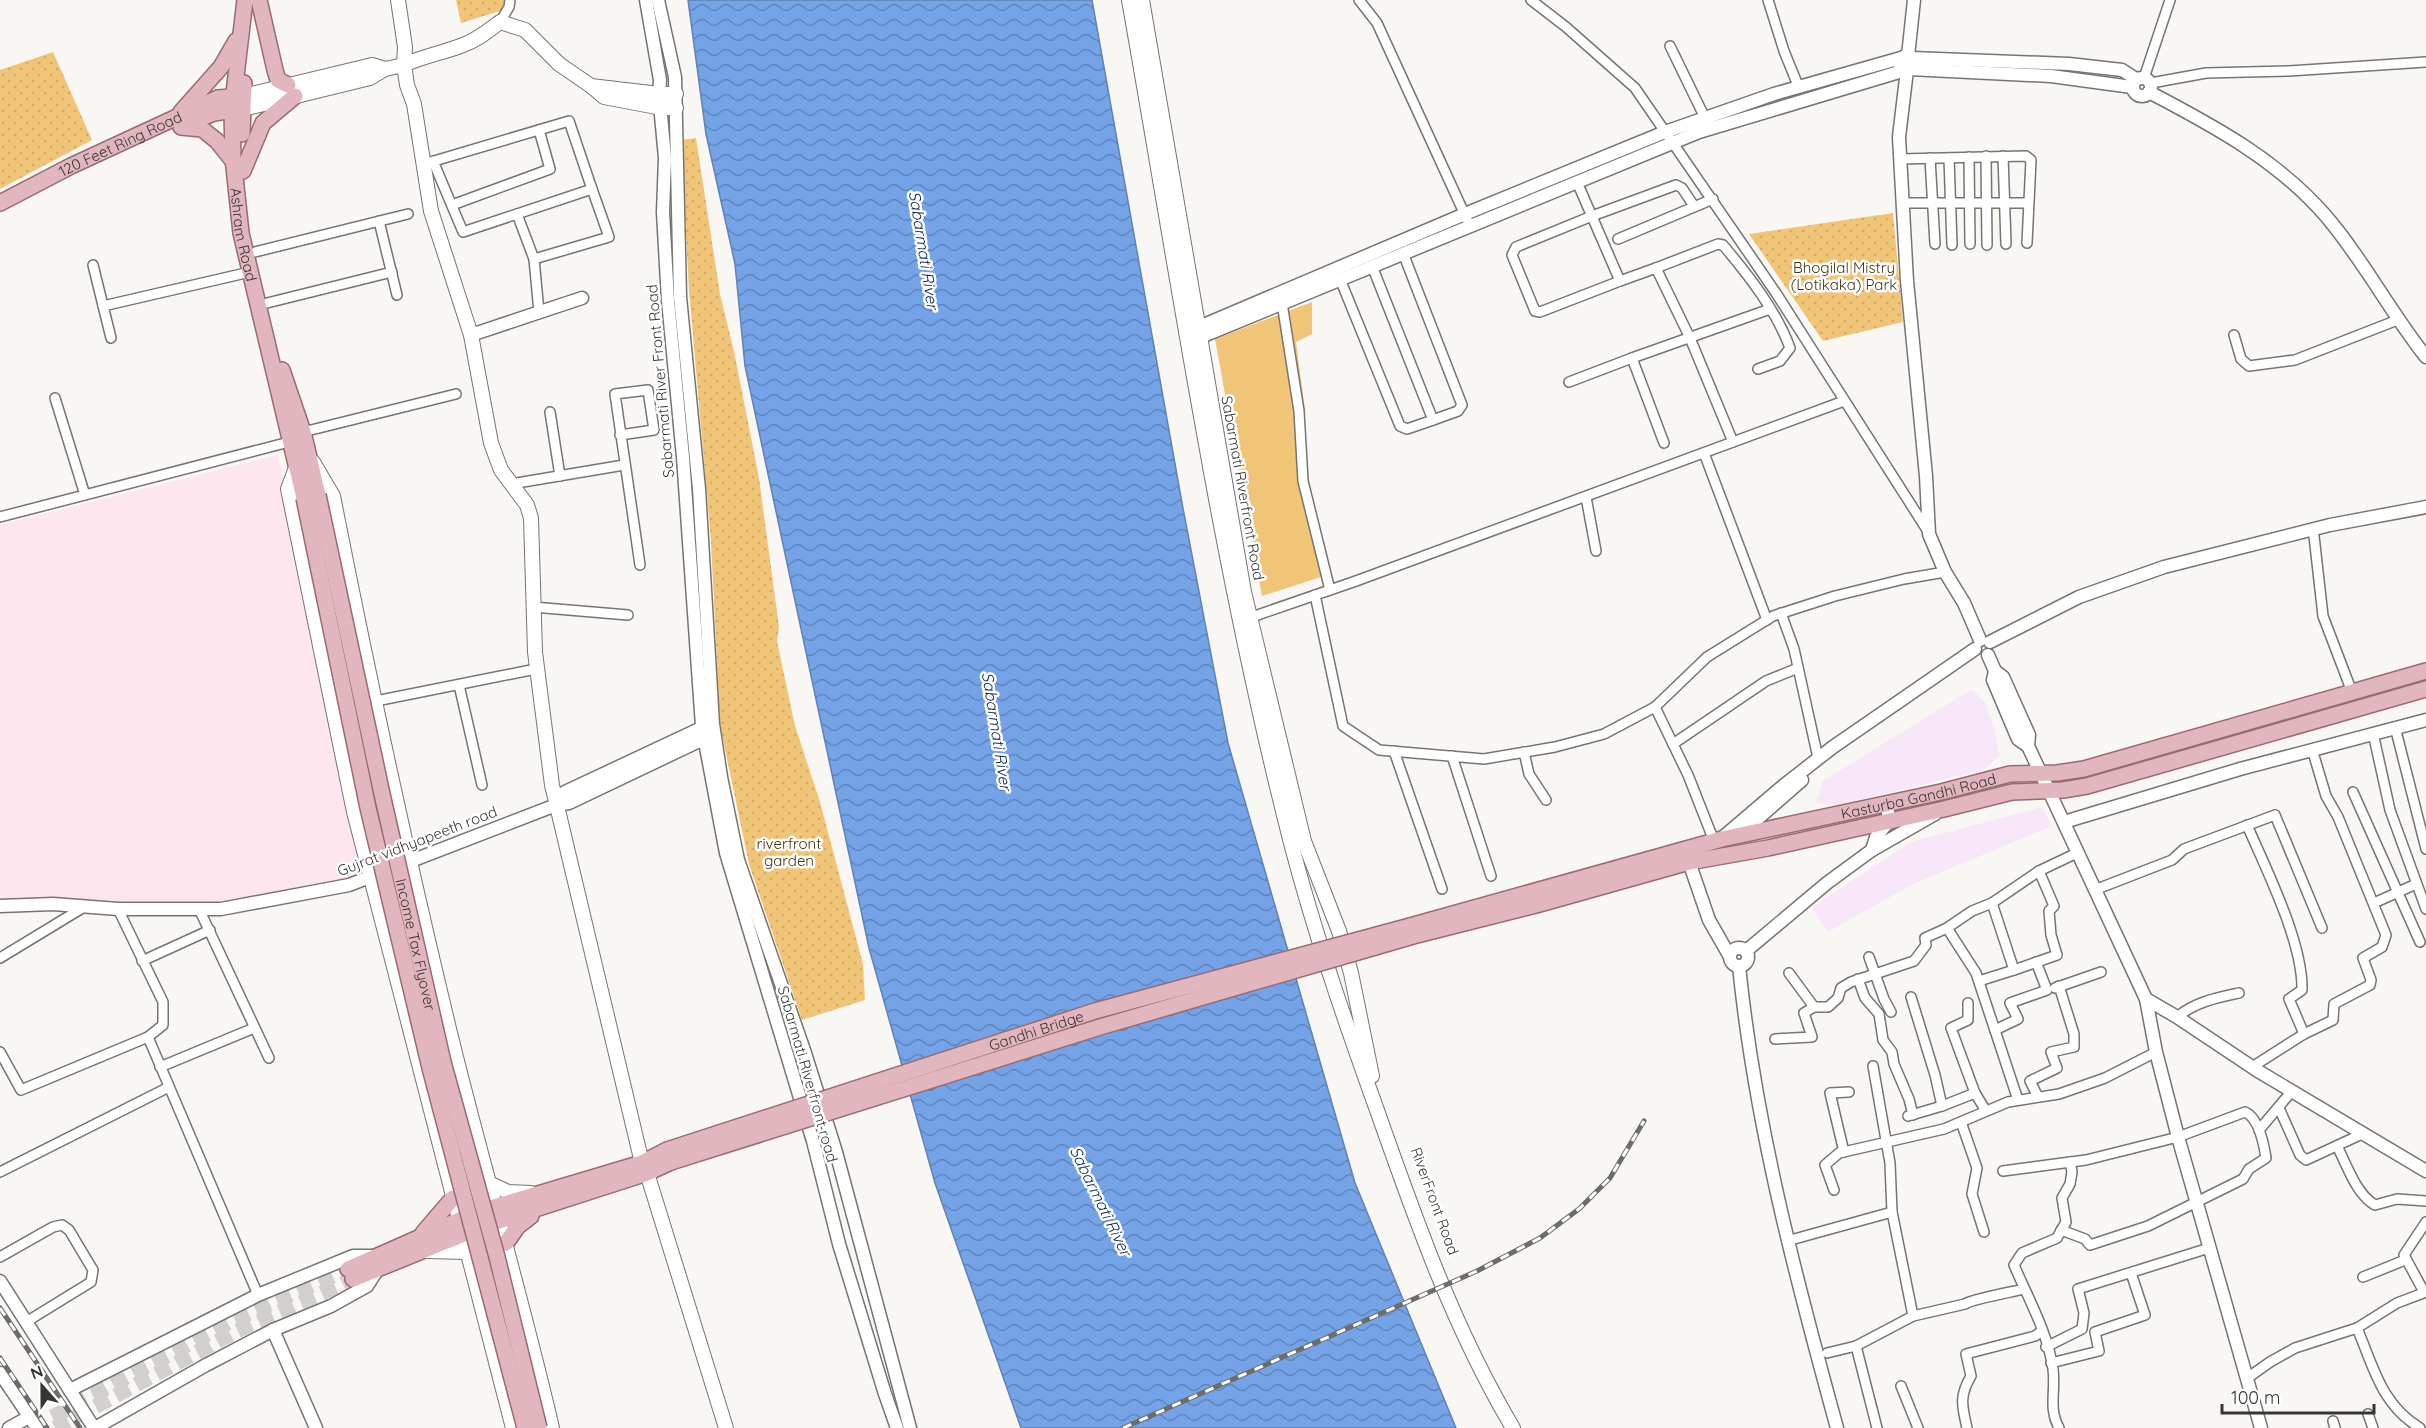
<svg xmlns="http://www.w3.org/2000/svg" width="2426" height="1428" font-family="Quicksand,sans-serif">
  <defs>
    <pattern id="grass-dots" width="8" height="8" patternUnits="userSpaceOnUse" patternTransform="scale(1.5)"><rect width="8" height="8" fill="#f1c577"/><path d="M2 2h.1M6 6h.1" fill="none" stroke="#cfaa68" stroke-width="1.8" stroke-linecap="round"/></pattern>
    <pattern id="water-waves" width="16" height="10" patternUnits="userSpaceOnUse" patternTransform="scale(1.5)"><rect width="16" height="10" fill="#74a3e7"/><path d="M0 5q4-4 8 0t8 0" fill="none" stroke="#6086bc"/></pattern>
  </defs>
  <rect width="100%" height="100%" fill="#f9f7f3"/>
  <!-- commercial -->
  <g fill="#f7e7f9">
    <path d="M1972,689l13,14 10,28 4,25 -16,14 -146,35 -21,-2 7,-22z"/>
    <path d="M2042,807l10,19 -141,59 -83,47 -16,-25 99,-65z"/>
  </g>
  <!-- education -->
  <path fill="#ffe5ee" d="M278,455l86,421 -100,21 -62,7 -83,2 -62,-8 -57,2v-375z"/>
  <!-- grass -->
  <g fill="url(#grass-dots)">
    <path d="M456,0h52l-5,10 -42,13z"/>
    <path d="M53,52l39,88 -92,49v-119z"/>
    <path d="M696,138l24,156 15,62 24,122 20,149 -2,14 18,85 25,76 43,162 2,36 -63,20 -53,-156 -29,-139 -9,-184 -22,-251 -8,-150z"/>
    <path d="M1893,213l10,109 -80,19 -74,-107z"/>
  </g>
  <!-- garden -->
  <path fill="#f1c577" d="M1312,302v32l-16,8 9,68 -1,24 6,56 20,84 -68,22 -47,-257z"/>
  <!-- water -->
  <path fill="url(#water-waves)" stroke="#6282b1" stroke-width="1.5" d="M688,0h404l90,503 46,240 127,440 101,245h-435l-86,-245 -66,-235 -124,-582 -10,-102 -29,-130z"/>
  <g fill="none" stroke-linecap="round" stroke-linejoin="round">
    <!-- primary-tunnel -->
    <g stroke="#d2d0cd" stroke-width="15" stroke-dasharray="15 8" stroke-linecap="butt">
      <path d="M32,1428l198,-106 118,-53"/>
      <path d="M55,1428l180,-96 118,-53"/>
    </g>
    <defs>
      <g id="minor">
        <path d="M1359,0l18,23 93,203"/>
        <path d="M1531,0l35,27 69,61 141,205 153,240"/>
        <path d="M1768,0l16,51 15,37"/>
        <path d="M500,22l9,-15 1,-7"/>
        <path d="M1670,46l35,72"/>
        <path d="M2144,78l26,-78"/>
        <path d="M2151,83l55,-10 83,-2 137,-9"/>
        <path d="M1986,156l1,89"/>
        <path d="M2003,156l3,88"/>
        <path d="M1969,157l1,87"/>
        <path d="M1930,158l5,86"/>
        <path d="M1949,158l3,87"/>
        <path d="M1900,159l126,-3 5,4 -4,83"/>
        <path d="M424,164l145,-43 23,68 -129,43 -30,-71"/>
        <path d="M1577,182c14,33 29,66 43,99l-80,31 -5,-1 -23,-56 4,-8 76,-31 84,-31 6,3 12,18"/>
        <path d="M1903,203h125"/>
        <path d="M452,205l98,-36 -11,-39"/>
        <path d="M517,214l17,45 75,-22 -17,-48"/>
        <path d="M379,221l18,74"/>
        <path d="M1618,239l95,-40"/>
        <path d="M255,252l153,-38"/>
        <path d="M534,259l5,53"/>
        <path d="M93,265l18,73"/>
        <path d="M1372,266l61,154 25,-9 4,-6 -59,-152"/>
        <path d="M1656,268l62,-24 5,1c26,31 53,65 67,103l-10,13 -22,8"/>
        <path d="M1340,279l60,147 7,3 26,-9"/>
        <path d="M1620,281l36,-13 34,70 43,104"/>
        <path d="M267,303l125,-31"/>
        <path d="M1282,303l17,108 4,70 27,109"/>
        <path d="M103,306l147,-34"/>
        <path d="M2234,335l7,24 8,7 46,-6 105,-41"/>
        <path d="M1569,382l63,-24"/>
        <path d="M55,398l30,97"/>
        <path d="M550,412l10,64"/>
        <path d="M303,432l153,-38"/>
        <path d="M620,435l34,-5 -6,-40 -33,4 25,171"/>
        <path d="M1664,443l-32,-85 138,-49"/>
        <path d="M1704,453l63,167"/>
        <path d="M511,484l113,-19"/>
        <path d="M1586,497l10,54"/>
        <path d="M0,517l289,-75"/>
        <path d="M2314,536l9,80 29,76"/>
        <path d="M1315,595l28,131 36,24 105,9 71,-12 49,-13 51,-27 52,-50 66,-41 62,-20 69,-17 41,-7"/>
        <path d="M533,607l95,8"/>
        <path d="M1781,613l13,36 24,109"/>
        <path d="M1246,619l110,-38 488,-180"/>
        <path d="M459,685l23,100"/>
        <path d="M376,701l160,-32"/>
        <path d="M1655,707l33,68 26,66"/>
        <path d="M2395,727l31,122"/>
        <path d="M2373,733l17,77 36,99"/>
        <path d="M1673,744l93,-63 32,-13"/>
        <path d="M1394,751l48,138"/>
        <path d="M1524,752l5,22 17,26"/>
        <path d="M1452,756l39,120"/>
        <path d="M2353,792l67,150"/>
        <path d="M2247,825c19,44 56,117 55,165l-13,9 15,35"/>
        <path d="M2097,889l75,-29 12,-11 91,-34 47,113"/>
        <path d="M2374,903l42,-19"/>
        <path d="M118,909l45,93v23l-15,12"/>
        <path d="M200,911l69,147"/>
        <path d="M1947,928l29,45 42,127"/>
        <path d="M1869,957l15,42 7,13"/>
        <path d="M0,958l84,-51"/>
        <path d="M142,961l68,-31"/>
        <path d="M2014,970l43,-15 -6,-20 -2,-24 5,-5 -15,-35"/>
        <path d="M1858,979l7,19 14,16 4,26 9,12 2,12 15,35 4,16"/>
        <path d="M1979,981l35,-11 -22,-67"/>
        <path d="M2055,988l46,-16"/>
        <path d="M1911,997l24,78 7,31"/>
        <path d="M1968,1003v17l-17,8 24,65"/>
        <path d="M1814,1007h14l10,-9 3,-10 10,-6 63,-21 12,-16 -1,-7 22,-10 25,-17 20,-8 47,-32 40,-19"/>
        <path d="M2177,1017c18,-15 39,-19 62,-24"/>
        <path d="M1995,1030l23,-11 -8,-16 37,-13 -11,-28"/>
        <path d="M1775,1039l37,-2 -8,-24 10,-6 -25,-34"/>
        <path d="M0,1052l21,38 127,-53 110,258"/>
        <path d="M1873,1066l17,97 2,49 21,104"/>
        <path d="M160,1067l94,-39"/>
        <path d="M2252,1067l52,-33 29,-14 1,-16 36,-19 1,-5 -8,-22 19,-11 4,-12 -48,-118 -12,-21 -14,-47"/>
        <path d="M2038,1097l-8,-16 27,-13 -6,-16 23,-5v-13l-15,-48"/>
        <path d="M2279,1108l21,47 6,5 56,-26"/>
        <path d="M1908,1116l34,-10 33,-13 11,18"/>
        <path d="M1961,1122l16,46 -5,26 12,38"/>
        <path d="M2259,1130l33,-39"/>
        <path d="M2337,1146c10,19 19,48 38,59l22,-6 29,2"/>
        <path d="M1844,1152l-14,-59 19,-1"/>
        <path d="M2003,1171l83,-11 92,-23 67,-25c14,6 19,33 21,46l-17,11 -6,10 -95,47 -58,19 -5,-6 -24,-9"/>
        <path d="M0,1172l169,-85"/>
        <path d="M1834,1190l-9,-25 14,-12 105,-24 64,-27 51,-8 46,-16 51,-26"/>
        <path d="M1787,1241l105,-29"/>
        <path d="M0,1257l53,-30 9,-2 7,5 24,40 -2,12 -65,40"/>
        <path d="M2363,1277l42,-17"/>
        <path d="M2424,1292l-20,-37 22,-33"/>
        <path d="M1856,1346l57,-30 52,-12c7,-5 47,-12 59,-15"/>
        <path d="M2046,1347l36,-18 2,-16 -6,-24 131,-41"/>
        <path d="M1827,1353l29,-7 21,82"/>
        <path d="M2051,1363l48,-12 -4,-19 50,-17 -14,-42"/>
        <path d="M2246,1379l24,-17 25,-14 62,-20"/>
        <path d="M1901,1386l17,42"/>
        <path d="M2368,1414l5,14"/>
        <path d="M2333,1421l2,7"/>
        <path d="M1967,1428c-5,-22 -8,-32 4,-52l-5,-22 69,-18 7,-5"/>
        <path d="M2059,1428c-11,-20 -3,-37 -6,-59 -5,-36 -25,-71 -39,-104l8,-12 35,-15 9,-16 -4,-24 8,-14 2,-12 -2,-10"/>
        <path d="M2420,1428c-39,-24 -46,-60 -63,-100l40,-25 29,-11"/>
      </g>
      <g id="tertiary">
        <path d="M646,0l14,80 -1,14 6,64 -2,54 5,89 15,156 19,269 24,127 87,288 26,103 46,150 12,34"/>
        <path d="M658,0l17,77 5,220 19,192 14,235 8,53 17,83 67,193 31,99 74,276"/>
        <path d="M1908,56l6,-56"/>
        <path d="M1912,58l157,6 53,6 14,9"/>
        <path d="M1909,69l142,7 81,11"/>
        <path d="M1907,70l-8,67 8,144 19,195 3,58 16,38 19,31 16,37"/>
        <circle cx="2142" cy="87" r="9"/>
        <path d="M2149,92c65,34 128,68 176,123 38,44 65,97 101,142"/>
        <path d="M1191,328l8,-1 266,-113 200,-82 109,-38 127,-36"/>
        <path d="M471,335l111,-37"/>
        <path d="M1191,341l508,-209 210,-63 5,-5 -4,-8h-5l-5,4v5l4,5"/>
        <path d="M1990,642l89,-45 85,-30 166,-42 96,-18"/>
        <path d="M1988,655l7,16 -2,9 25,59 10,7"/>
        <path d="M1995,671l8,6 26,58 -1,11 118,253 31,18 81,54 168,100"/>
        <path d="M556,805l9,-13 145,-68"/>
        <path d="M2064,822l176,-53 186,-49"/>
        <path d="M1739,835l63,-55"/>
        <path d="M1722,838l61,-52 50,-39 142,-98"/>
        <path d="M1872,850l4,-13 13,-16 -2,-17"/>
        <path d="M1689,862l20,58 20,35"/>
        <path d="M0,906l53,-2 65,5h103l128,-24 207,-80 13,-2 126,-60 15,-5"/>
        <circle cx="1739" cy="957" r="9"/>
        <path d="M1746,951l81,-68 45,-33 63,-36"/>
        <path d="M1739,966c16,158 56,309 98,462"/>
        <path d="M2146,999l10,53 22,85 83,291"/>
        <path d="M0,1281l94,147"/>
        <path d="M273,1330l43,98"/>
        <path d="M0,1373l37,55"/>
        <path d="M70,1390l188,-95 95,-39h22"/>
        <path d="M9,1428l20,-11"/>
        <path d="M95,1428l111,-63 67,-35 58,-24 36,-20 11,-17"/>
      </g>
      <g id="secondary">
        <path d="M398,0l7,47 -1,18"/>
        <path d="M1129,0c50,282 91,566 162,843 24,92 55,181 87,270 38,108 76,216 135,315"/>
        <path d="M1142,0l102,592 60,249 35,90 12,42 21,103"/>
        <path d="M404,65c19,-9 39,-12 59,-20 14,-5 25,-14 37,-23l25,8 34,34 32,22"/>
        <path d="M676,94h-17l-68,-8 13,11 58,11h14"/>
        <path d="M243,96l129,-31 13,4"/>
        <path d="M243,109l127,-31 15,-9 19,-4 3,20 7,19 17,107 40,124 20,108 10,27 26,35 4,13 4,134 17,133 90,378"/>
        <path d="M313,462l20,34c36,183 75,364 119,545 32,130 70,257 100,387"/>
        <path d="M297,465l-9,24 66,323 159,616"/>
        <path d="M647,1173l79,255"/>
        <path d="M491,1184l17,8 23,1"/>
        <path d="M425,1251l43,1"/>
      </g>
      <g id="primary">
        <path id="s1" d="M245,0l-13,110 1,48 8,75 63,265"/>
        <path d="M259,0l16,70 3,10 10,5"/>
        <path d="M181,112l40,-45 15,-26"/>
        <path d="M183,125l31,-12 26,-4"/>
        <path d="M181,127l21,2 15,12 16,20"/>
        <path d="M242,134l2,-51"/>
        <path d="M243,171l20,-48 32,-27"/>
        <path id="s2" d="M0,203l71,-37 147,-68 25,-2"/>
        <path d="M282,370l21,62 15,63"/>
        <path id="s3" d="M1410,926l312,-87 219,-47 69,-18 47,-1 27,-4 342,-98"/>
        <path d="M1413,936l123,-31 153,-43 79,-14 176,-39 68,-17 51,-2 24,-4 339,-97"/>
        <path d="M423,1233l30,-35"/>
        <path d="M506,1243l12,-17 13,-10"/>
        <path d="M348,1269l129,-57 165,-49 25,-13"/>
        <path d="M353,1279l133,-54 161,-52 24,-11"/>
      </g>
    </defs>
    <!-- minor casing -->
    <use href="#minor" stroke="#777471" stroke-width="12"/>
    <!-- tertiary casing -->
    <use href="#tertiary" stroke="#777471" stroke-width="15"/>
    <!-- secondary casing -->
    <use href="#secondary" stroke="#777471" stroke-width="16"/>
    <!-- primary casing -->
    <use href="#primary" stroke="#9a6a72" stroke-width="18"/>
    <!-- minor -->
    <use href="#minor" stroke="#fff" stroke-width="9"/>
    <!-- tertiary -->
    <use href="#tertiary" stroke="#fff" stroke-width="12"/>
    <!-- secondary -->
    <use href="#secondary" stroke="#fff" stroke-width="14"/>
    <!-- primary -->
    <use href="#primary" stroke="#e2b6be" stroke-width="15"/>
    <defs>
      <g id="rail">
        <path d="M0,1308l80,120"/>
        <path d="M0,1358l47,70"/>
        <path d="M1123,1428l354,-157 63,-33 39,-29 31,-31 34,-57"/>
      </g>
    </defs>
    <!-- rail casing -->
    <use href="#rail" stroke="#6d6c69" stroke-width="5"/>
    <!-- rail -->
    <use href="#rail" stroke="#fff" stroke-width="3" stroke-dasharray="9" stroke-linecap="butt"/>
    <defs>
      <g id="primary-bridge">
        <path id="s4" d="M318,495l64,299 61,268 54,195 42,171"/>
        <path d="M304,498l64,310 62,260 95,360"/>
        <path id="s5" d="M667,1150l428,-139 315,-85"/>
        <path d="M671,1162l429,-135 313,-91"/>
      </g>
    </defs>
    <!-- primary-bridge casing -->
    <use href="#primary-bridge" stroke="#9a6a72" stroke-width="18" stroke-linecap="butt"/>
    <!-- primary-bridge -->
    <use href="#primary-bridge" stroke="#e2b6be" stroke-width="15"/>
  </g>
  <g text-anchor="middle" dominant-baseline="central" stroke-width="5" stroke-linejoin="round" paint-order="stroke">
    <!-- street labels -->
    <g font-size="15" fill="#373634" stroke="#fff">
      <text stroke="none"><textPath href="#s2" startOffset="134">120 Feet Ring Road</textPath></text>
      <text stroke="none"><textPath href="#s1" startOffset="236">Ashram Road</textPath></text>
      <text transform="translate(660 381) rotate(-95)">Sabarmati River Front Road</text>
      <text transform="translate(1243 488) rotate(80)">Sabarmati Riverfront Road</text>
      <text stroke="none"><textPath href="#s3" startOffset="525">Kasturba Gandhi Road</textPath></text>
      <text transform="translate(417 841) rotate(-21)">Gujrat vidhyapeeth road</text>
      <text stroke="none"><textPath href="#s4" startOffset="460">Income Tax Flyover</textPath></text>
      <text stroke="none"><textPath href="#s5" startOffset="388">Gandhi Bridge</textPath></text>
      <text transform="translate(808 1074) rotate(74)">Sabarmati Riverfront road</text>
      <text transform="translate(1435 1201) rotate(70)">RiverFront Road</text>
    </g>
    <!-- park labels -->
    <g font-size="15" fill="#45330f" stroke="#fff">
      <text x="1844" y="267">Bhogilal Mistry<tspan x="1844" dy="17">(Lotikaka) Park</tspan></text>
      <text x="789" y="843">riverfront<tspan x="789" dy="17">garden</tspan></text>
    </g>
    <!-- water labels -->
    <g font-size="16" font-style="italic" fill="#0a2953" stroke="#fff">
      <text transform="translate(924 250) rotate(81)">Sabarmati River</text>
      <text transform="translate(997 731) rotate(81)">Sabarmati River</text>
      <text transform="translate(1101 1201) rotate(64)">Sabarmati River</text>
    </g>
  </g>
  <!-- north arrow -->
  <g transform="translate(42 1386) rotate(339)" stroke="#ffffff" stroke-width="4.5" paint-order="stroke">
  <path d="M0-4.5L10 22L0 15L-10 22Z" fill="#373634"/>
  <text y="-9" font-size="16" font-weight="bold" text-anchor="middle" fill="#373634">N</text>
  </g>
  <!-- scale -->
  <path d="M2222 1404v9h152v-9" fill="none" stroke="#373634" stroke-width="3"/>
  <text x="2231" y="1404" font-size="18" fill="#373634" stroke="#ffffff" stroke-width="4.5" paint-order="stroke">100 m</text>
</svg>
